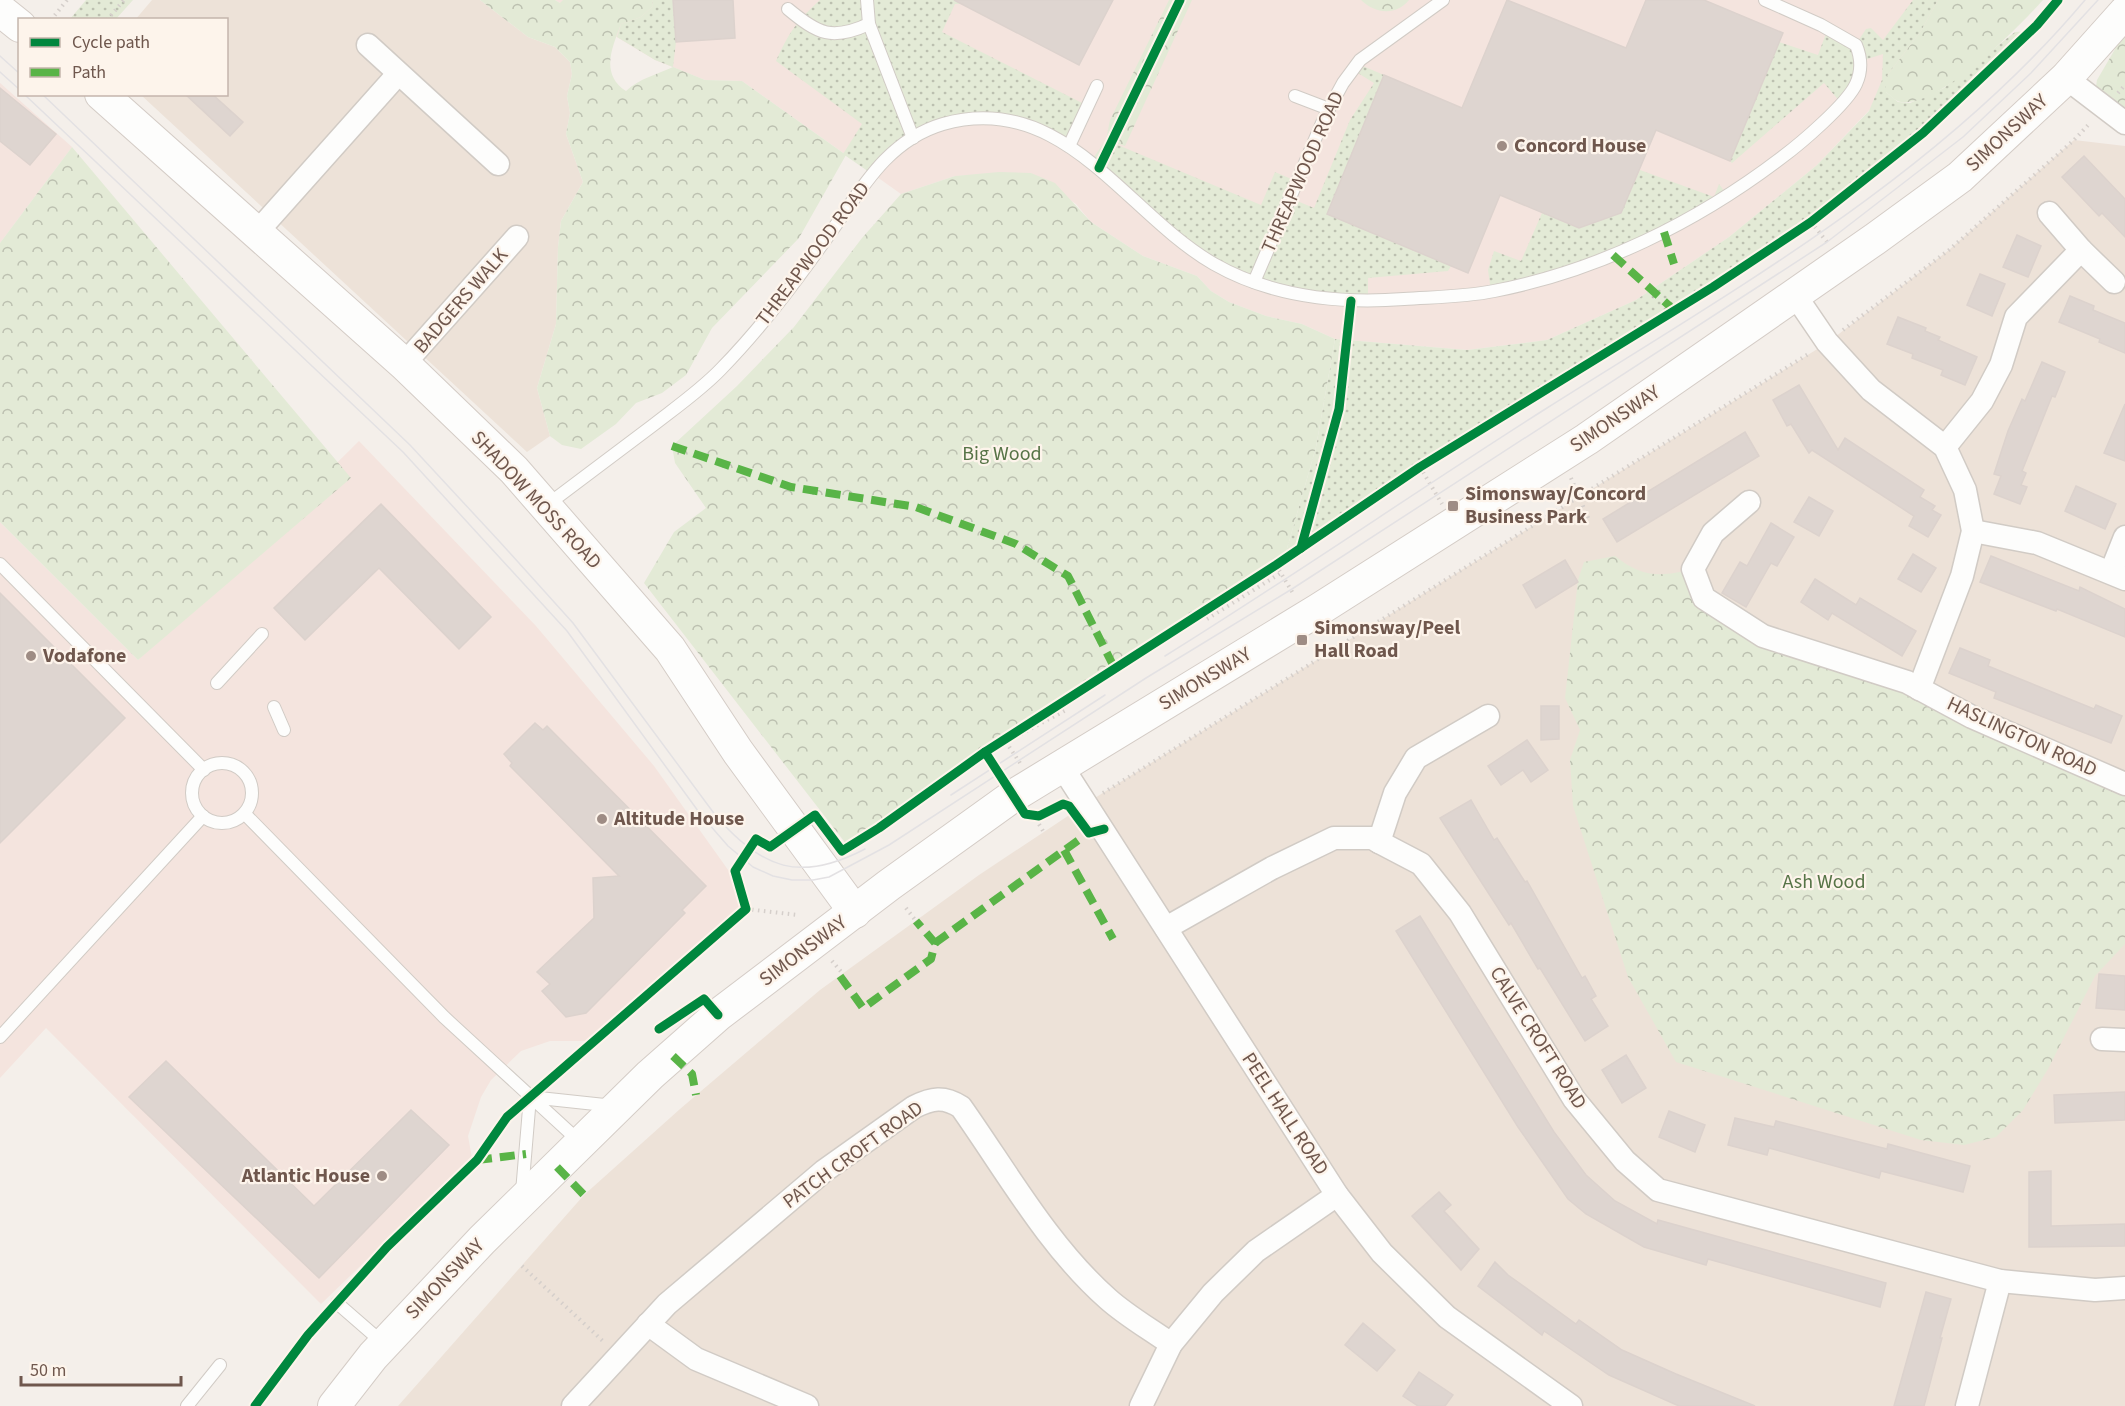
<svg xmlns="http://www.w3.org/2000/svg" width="2125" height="1406" font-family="'Source Sans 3',sans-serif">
  <defs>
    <pattern id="green-dots" width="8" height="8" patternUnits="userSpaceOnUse" patternTransform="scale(1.5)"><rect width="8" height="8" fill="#e3ead6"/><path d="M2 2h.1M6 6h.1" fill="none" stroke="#bcc0b0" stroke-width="1.8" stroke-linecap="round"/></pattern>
    <pattern id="forest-crowns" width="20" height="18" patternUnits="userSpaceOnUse" patternTransform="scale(1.5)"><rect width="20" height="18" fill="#e3ead6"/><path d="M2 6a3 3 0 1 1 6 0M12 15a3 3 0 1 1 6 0" fill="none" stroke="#bcc0b0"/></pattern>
  </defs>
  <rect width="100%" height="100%" fill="#f4efea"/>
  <!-- residential -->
  <g fill="#ede2d8">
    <path d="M152,0h328l48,37 27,10 15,15 2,12 -5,22 3,17 -4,21 17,48 -22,39 -3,26 -2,77 -19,64 13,48 -23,16 -386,-357 85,-1v-74h-91z"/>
    <path d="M2074,140l51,6v1260h-1727l186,-211 96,-86 140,-119 159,-115 119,-79 729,-453 122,-93z"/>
  </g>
  <!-- commercial -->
  <g fill="#f4e4de">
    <path d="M555,0h1409l-89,104 -58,61 -88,72 -93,63 -89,40 -80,10 -132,-11 -33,-15 -36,-8 -37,-14 -18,-11 -14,-15 -54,-20 -52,-34 -15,-18 -45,-31 -76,3 -54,18 -159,-113 -37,-1 -50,-20z"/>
    <path d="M0,83l72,64 -72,96z"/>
    <path d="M359,441l177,185 118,140 82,115 5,26 -153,134h-38l-29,10 -30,29 -10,17 -13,39 4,22 -151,146 -275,-276 -46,50v-556l138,138z"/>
  </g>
  <!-- green -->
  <g fill="url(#green-dots)">
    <path d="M86,0h47l-17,19h-46z"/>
    <path d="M652,0h21l3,42 -3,25 -18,-7 -38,-23 4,-13 20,-7 12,-11z"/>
    <path d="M820,0h144l-2,4h-7l-13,28 146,74 -19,40 -55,-24 -75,3 -67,49 -29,-20 19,-30 -86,-63c13,-29 21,-40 44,-61z"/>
    <path d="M1913,0h25l-17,31 -35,46v15l12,10 12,1 34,-15 71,-56 16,-1 -108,102 -112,89 -98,65 -293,180 -136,92 32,-112 19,-108 132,11 80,-10 89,-40 93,-63 88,-72 52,-54 13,-31 1,-26 -22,7 -20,42 -17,-20 -92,80 -2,-2 49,-119 39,13 10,-27 28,16 10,-15 5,-1 12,12z"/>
    <path d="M1358,64l26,11 -57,139 124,52 -3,5 -80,7v24l-57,-5 -96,-33 -124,-103 15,-21 155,65 14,-33 21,9 -6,17 24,10 36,-88 24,-37 -21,-13z"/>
    <path d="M1640,170l74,27 5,-13 9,12 -82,45 -155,50 -3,-21 6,-19 27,10 21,-48 37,15 42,-15z"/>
  </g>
  <!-- forest -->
  <g fill="url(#forest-crowns)">
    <path d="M480,0h75l5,3 3,-3h89l1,6 -12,11 -20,7c-9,24 -21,50 5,67 14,-13 30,-16 47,-24l32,13 37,1 104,74 -47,83 -87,90 -26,47 -24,18 -26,10 -20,21 -35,25 -19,-4 -12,-9 -13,-48 19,-64 2,-77 3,-26 22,-39 -17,-48 4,-21 -3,-17 5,-22 -2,-12 -15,-15 -27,-10z"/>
    <path d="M1169,0h23l-67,146 -19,-6 4,-20z"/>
    <path d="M1361,0h48c-13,16 -34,14 -48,0z"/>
    <path d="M1938,0h105c-24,27 -104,108 -142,102 -6,-1 -10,-6 -15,-10v-15l35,-46z"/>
    <path d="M2125,32v91l-31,-24 3,-19z"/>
    <path d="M72,147l279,331 -213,182 -138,-138v-279z"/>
    <path d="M999,172l32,1 24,10 36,39 52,34 54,20 14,15 18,11 37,14 36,8 33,15 -19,108 -32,112 -299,193 -106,76 -32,17 -203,-262 30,-51 32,-24 -31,-45 -3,-17 65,-60 57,-59 68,-89 39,-44 54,-18z"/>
    <path d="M1615,556c27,22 46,21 78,13l11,29 59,38 115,37 247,111v160l-30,32 -47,93 -25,41 -27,27 -32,8 -43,-5 -245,-78 -48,-85 -55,-171 -3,-46 10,-30 -15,-32 13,-118 6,-18z"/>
  </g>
  <!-- building -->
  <g fill="#ded5d0" stroke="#dcd2cd" stroke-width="1.5">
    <path d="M673,0h60l2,38 -59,4z"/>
    <path d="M954,0h159l-34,65z"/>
    <path d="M1507,0l119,48 20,-48h58l79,33 -53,128 -74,-31 -35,83 -42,15 -79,-33 -32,78 -141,-59 57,-139 78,33z"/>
    <path d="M0,88l56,46 -26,31 -30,-24z"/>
    <path d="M185,94h27l31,28 -13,14z"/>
    <path d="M2084,156l41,43v38l-23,-24 -3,3 -37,-39z"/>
    <path d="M2017,235l24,11 -13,31 -25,-10z"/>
    <path d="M1980,274l25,10 -13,32 -25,-11z"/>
    <path d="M2070,296l24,10 -1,4 32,13v30l-26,-11 1,-3 -41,-17z"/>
    <path d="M1898,317l28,11 -1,3 15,6 -2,3 39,17 -12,28 -24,-10 2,-5 -31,-12 1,-4 -26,-10z"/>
    <path d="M2042,362l23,10 -10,25 -3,-1 -30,75 4,2 -5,12 6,2 -7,17 -26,-10 7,-18 -7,-2 14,-43 14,-32 3,2z"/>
    <path d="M1799,385l39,65 7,-12 79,52 -4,7 15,9 -3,4 9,5 -13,22 -19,-11 5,-10 -102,-66 -3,3 -18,-29 -4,2 -14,-26z"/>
    <path d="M2125,404v57l-21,-8z"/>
    <path d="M1745,432l14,24 -142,86 -14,-23z"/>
    <path d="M2076,486l40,18 -11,25 -40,-18z"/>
    <path d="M1809,497l24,14 -14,25 -25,-14z"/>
    <path d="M381,504l110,113 -32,32 -80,-81 -74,72 -31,-32z"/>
    <path d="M1771,523l23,14 -17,29 -6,-3 -25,44 -24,-14 18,-31 7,4z"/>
    <path d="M1913,554l23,14 -15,24 -23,-13z"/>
    <path d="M1991,556l88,35 1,-4 45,22v28l-68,-28 -1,2 -76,-29z"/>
    <path d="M1565,560l13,22 -42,26 -13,-23z"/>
    <path d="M1815,579l41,26 4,-7 56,33 -14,25 -70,-43 -4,7 -27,-18z"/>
    <path d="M0,593l125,125 -125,125z"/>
    <path d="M1960,648l30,12 -2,6 106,43 2,-4 26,11 -11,27 -117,-45 2,-6 -47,-19z"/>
    <path d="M1541,706h18v33l-18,1z"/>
    <path d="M535,723l8,7 4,-4 159,160 -24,24 3,3 -99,100 -20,4 -24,-26 8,-7 -13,-12 57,-54 -1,-40 26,-2 -109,-110 2,-3 -8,-9z"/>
    <path d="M1527,740l21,30 -17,12 -8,-12 -22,15 -13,-19z"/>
    <path d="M1471,800l23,40 3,-2 28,44 2,-1 55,97 3,-2 11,20 -5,3 17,27 -23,15 -45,-73 -2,1 -27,-46 -2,2 -69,-107z"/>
    <path d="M1420,916l134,216 32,43 29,26 42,23 1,-4 228,63 -6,24 -172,-48 -2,6 -62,-18 -58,-33 -18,-15 -50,-72 -122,-196z"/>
    <path d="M2099,974l26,2v34l-29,-2z"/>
    <path d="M1626,1055l20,33 -24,15 -20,-33z"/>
    <path d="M166,1061l148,145 97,-96 38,35 -130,133 -190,-181z"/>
    <path d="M2125,1092v28l-70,3 -1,-28z"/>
    <path d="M1669,1111l36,14 -10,27 -36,-15z"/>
    <path d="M1735,1118l39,9 2,-6 111,28 1,-5 82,22 -7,26 -82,-21 -2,7 -110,-30 -2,7 -39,-10z"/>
    <path d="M2051,1171v55l74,-2v22l-96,1v-75z"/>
    <path d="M1439,1192l12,13 -7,6 35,38 -18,21 -49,-54z"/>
    <path d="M1495,1262l13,13 68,49 3,-4 43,30 54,24 79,32h-76l-70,-31 -65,-44 -2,4 -64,-49z"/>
    <path d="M1926,1292l25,7 -11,39h2l-18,68h-30z"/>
    <path d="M1363,1323l32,27 -18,21 -32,-26z"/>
    <path d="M1419,1372l34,23 -8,11h-27l-15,-10z"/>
  </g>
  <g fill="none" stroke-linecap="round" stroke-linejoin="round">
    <defs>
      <g id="lane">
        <path d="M867,0l2,24 44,114"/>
        <path d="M788,9c30,25 44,32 81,15"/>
        <path d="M1295,96l34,13"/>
        <path d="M1069,146l28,-60"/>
        <path d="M1254,282l71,-166 18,-33 17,-23 83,-60"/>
        <path d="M547,505c35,-26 70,-53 105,-79 23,-18 49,-36 69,-57 44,-45 81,-96 117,-147 28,-41 54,-83 105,-98 121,-34 182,89 271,140 58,33 125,40 190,35 29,-2 61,-2 90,-8 104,-20 203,-69 287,-133 19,-14 66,-54 75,-74 6,-13 5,-27 0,-39l-35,-20 -56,-25"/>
        <path d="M0,564l204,206"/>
        <path d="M217,683l45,-49"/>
        <path d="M274,707l10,23"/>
        <circle cx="222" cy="793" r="30"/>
        <path d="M245,814l199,203 136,125"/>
        <path d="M0,1037l203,-221"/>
        <path d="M522,1192l8,-95 84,9"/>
        <path d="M337,1303l46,40"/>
        <path d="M187,1406l33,-41"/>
      </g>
      <g id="street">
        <path d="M368,45l130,119"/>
        <path d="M2066,78l59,45"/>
        <path d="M2049,213l32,37"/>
        <path d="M258,231l140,-157"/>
        <path d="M1795,295l32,47 44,48 74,57 20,43 8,41 -11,45 -43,113"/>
        <path d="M404,364l113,-127"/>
        <path d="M1945,447l37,-46 19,-36 15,-48 65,-67 33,32"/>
        <path d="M1749,502l-36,31 -20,36 11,29 59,38 144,46 65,35 153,67"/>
        <path d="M1973,531l64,12 88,36"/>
        <path d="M2111,572l14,-35"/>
        <path d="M1061,765l276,430 45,58 65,64 124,89"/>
        <path d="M1379,842l16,-49 21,-35 72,-42"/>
        <path d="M1166,928l106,-60 62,-30h38l7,4 42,22 39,49 114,186 51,62 33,29 342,91 95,9 30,-2"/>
        <path d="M2102,1039l23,1"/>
        <path d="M648,1324l48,35 111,47"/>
        <path d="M573,1406l94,-102 157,-133 90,-64c18,-9 30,-11 47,0 46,65 87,139 147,192 19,17 42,30 63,45"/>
        <path d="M1141,1406l30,-62 42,-51 43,-42 81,-56"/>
        <path d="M1967,1406l33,-125"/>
      </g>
      <g id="secondary">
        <path d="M0,10l20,16"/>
        <path d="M101,94l303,270 110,106 156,179 68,103 117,160"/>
        <path d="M334,1406l39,-50 109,-116 168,-165 68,-60 171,-130 124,-89 305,-186 269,-171 288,-200 85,-62 106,-99 59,-66"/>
      </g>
    </defs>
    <!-- lane casing -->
    <use href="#lane" stroke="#d1cbc5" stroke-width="14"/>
    <!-- street casing -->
    <use href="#street" stroke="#d1cbc5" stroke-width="25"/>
    <!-- secondary casing -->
    <use href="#secondary" stroke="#d4ccc6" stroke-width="34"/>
    <!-- path -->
    <g stroke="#d5cfcb" stroke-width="4" stroke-dasharray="1.5 4.5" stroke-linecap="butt">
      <path d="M51,20l16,-20"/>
      <path d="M107,20l17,-20"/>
      <path d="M2118,93l7,-8"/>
      <path d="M1811,222l16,20"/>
      <path d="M1843,330l106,-80 125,-110 16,-17"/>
      <path d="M1420,467l22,37"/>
      <path d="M1571,478l18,42"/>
      <path d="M1276,565l18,30"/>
      <path d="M1207,619l74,-46"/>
      <path d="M1020,763l-14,-21 62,-33"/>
      <path d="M1103,793l707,-440"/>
      <path d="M1033,814l10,17"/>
      <path d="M906,908l10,13"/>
      <path d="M746,909l52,6"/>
      <path d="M832,961l11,13"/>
      <path d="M522,1266l83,77"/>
    </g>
    <!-- lane -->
    <use href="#lane" stroke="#fdfdfc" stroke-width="12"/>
    <!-- street -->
    <use href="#street" stroke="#fdfdfc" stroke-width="22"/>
    <!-- secondary -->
    <use href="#secondary" stroke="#fdfdfc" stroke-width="32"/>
    <!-- tram -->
    <g stroke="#e3e1e3" stroke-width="1.5">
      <path d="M0,56l20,18"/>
      <path d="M0,72l20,18"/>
      <path d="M24,94l379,358 164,179 134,184 27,31 25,21 20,9 19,4h21l16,-3 60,-32 257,-167 146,-89 535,-347 136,-105 68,-64 67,-73"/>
      <path d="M42,94l368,351 89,96 74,82 143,193c46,53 84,67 149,33"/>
      <path d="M1165,656c129,-80 254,-167 382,-248 190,-120 392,-234 538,-408"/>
      <path d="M951,795l154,-100"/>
    </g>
    <!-- quiet -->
    <g stroke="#59b447" stroke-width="8" stroke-dasharray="15 8" stroke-linecap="butt">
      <path d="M1664,232l10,32"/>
      <path d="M1613,255l62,56"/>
      <path d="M672,446l119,41 125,20 100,37 52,32 47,93"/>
      <path d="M1064,850l49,89"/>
      <path d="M935,943l145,-104"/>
      <path d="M840,976l23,32 68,-49 4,-16 -19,-22"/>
      <path d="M673,1056l19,18 4,21"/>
      <path d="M477,1160l49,-6"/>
      <path d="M557,1167l27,28"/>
    </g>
    <defs>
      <g id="cycleway">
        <path d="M1099,168l81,-168"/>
        <path d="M1301,548l38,-139 12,-108"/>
        <path d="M985,752l40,62 14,2 24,-12 6,2 20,27 15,-4"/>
        <path d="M659,1029l45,-30 14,16"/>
        <path d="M255,1406l53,-71 79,-88 90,-87 30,-43 239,-208 -11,-38 21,-32 14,8 45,-32 27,36 37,-23 106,-76 291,-187 144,-98 293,-180 98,-65 112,-89 114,-108 21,-25"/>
      </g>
    </defs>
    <!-- cycleway casing -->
    <use href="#cycleway" stroke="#fdf4eb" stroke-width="13"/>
    <!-- cycleway -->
    <use href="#cycleway" stroke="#00873e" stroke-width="9"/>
  </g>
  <!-- markers -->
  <g fill="#9e8c84" stroke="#fdf4eb" stroke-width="2">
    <circle cx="1502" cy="146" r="6"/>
    <rect x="1447" y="500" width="12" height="12" rx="3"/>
    <rect x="1296" y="634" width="12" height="12" rx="3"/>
    <circle cx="31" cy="656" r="6"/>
    <circle cx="602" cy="819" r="6"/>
    <circle cx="382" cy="1176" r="6"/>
  </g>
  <g text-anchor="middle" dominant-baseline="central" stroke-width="4.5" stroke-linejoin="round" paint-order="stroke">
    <!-- street labels -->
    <g font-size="20" fill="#6f574d" stroke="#fdf4eb">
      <text transform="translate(2007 133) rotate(-43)">SIMONSWAY</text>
      <text transform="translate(1303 172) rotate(-66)">THREAPWOOD ROAD</text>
      <text transform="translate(813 254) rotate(-53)">THREAPWOOD ROAD</text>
      <text transform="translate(461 301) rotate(-49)">BADGERS WALK</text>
      <text transform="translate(1615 419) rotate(-34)">SIMONSWAY</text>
      <text transform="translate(536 500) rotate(47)">SHADOW MOSS ROAD</text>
      <text transform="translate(1205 679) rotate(-31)">SIMONSWAY</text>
      <text transform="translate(2022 737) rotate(25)">HASLINGTON ROAD</text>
      <text transform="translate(803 951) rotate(-37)">SIMONSWAY</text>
      <text transform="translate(1538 1038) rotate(58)">CALVE CROFT ROAD</text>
      <text transform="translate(1285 1114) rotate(57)">PEEL HALL ROAD</text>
      <text transform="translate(853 1155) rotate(-36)">PATCH CROFT ROAD</text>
      <text transform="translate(445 1279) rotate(-46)">SIMONSWAY</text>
    </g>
    <!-- poi labels -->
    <g font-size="20" font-weight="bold" fill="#6f574d" stroke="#fdf4eb" text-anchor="start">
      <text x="1514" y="146">Concord House</text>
      <text x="1465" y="494">Simonsway/Concord<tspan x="1465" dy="23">Business Park</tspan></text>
      <text x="1314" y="628">Simonsway/Peel<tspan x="1314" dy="23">Hall Road</tspan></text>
      <text x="43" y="656">Vodafone</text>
      <text x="614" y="819">Altitude House</text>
      <text x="370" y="1176" text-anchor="end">Atlantic House</text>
    </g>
    <!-- park labels -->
    <g font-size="20" fill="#577447" stroke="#fdf4eb">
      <text x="1002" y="454">Big Wood</text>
      <text x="1824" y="882">Ash Wood</text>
    </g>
  </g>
  <!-- legend -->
  <rect x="18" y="18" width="210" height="78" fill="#fdf4eb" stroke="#c4b5ac" stroke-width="1.5"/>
  <rect x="30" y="38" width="30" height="9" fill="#00873e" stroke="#c4b5ac" stroke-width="1.5"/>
  <text x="72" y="48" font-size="18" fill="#6f574d">Cycle path</text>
  <rect x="30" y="68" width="30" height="9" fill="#59b447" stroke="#c4b5ac" stroke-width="1.5"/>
  <text x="72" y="78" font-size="18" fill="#6f574d">Path</text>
  <!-- scale -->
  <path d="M21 1376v9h160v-9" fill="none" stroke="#6f574d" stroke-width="3"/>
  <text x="30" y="1376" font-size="18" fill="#6f574d" stroke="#fdf4eb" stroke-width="4.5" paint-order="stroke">50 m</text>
</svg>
